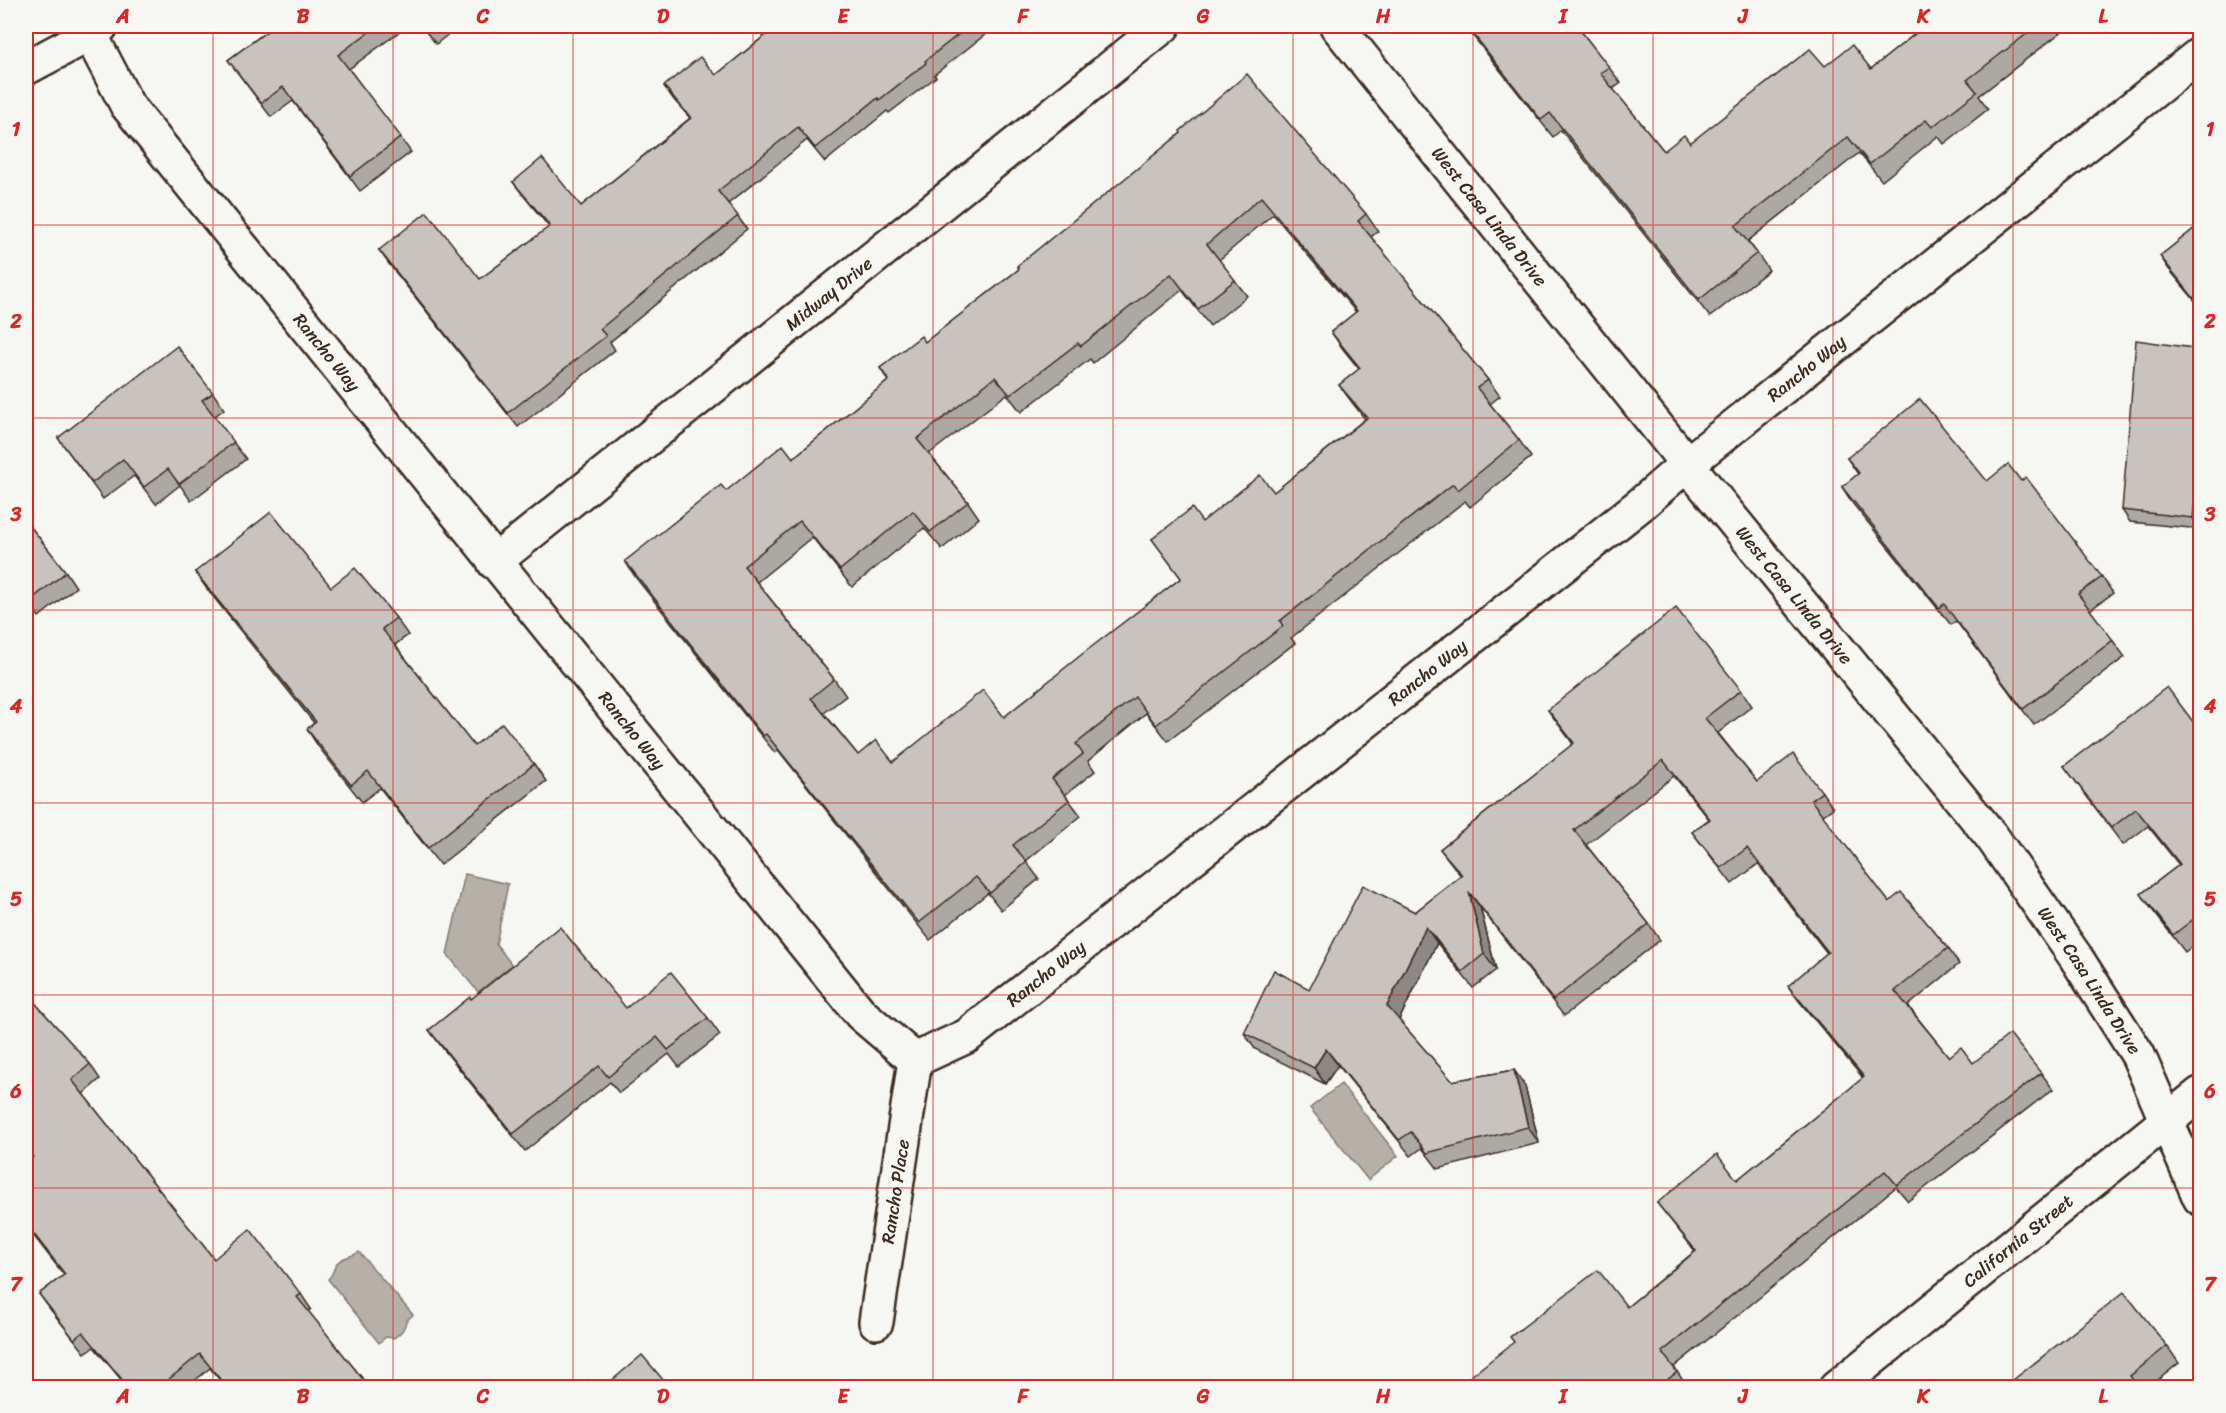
<svg xmlns="http://www.w3.org/2000/svg" width="2226" height="1413" font-family="Sriracha,sans-serif">
  <rect width="100%" height="100%" fill="#f6f6f2"/>
  <filter id="ink" filterUnits="userSpaceOnUse"><feTurbulence type="fractalNoise" baseFrequency=".0167" numOctaves="2"/><feDisplacementMap in="SourceGraphic" scale="12" xChannelSelector="R" yChannelSelector="G"/><feConvolveMatrix kernelMatrix="1 2 1 2 8 2 1 2 1" color-interpolation-filters="sRGB"/></filter>
  <g filter="url(#ink)">
    <!-- water -->
    <g fill="#b6b0a9" stroke="#857a71" stroke-width="1.5">
      <path d="M465,874l43,10 -12,60 16,21 -34,27 -31,-38z"/>
      <path d="M1341,1084l57,72 -30,24 -58,-72z"/>
      <path d="M359,1252l54,63 -7,6c-1,8 -5,12 -12,17l-8,-1 -7,6 -51,-64c6,-5 5,-11 9,-16 6,-7 15,-6 22,-11z"/>
    </g>
    <g fill="none" stroke-linecap="round" stroke-linejoin="round">
      <defs>
        <g id="minor">
          <path id="s1" d="M1337,26l350,438 305,373 83,119 63,99 62,143"/>
          <path id="s2" d="M90,34l37,71 734,909 54,46"/>
          <path d="M26,68l64,-34 11,-8"/>
          <path id="s3" d="M494,562l669,-536"/>
          <path id="s4" d="M915,1060l52,-24 673,-531 47,-41 513,-410"/>
          <path id="s5" d="M876,1322l39,-262"/>
          <path id="s6" d="M1836,1388l364,-294"/>
        </g>
      </defs>
      <!-- minor casing -->
      <use href="#minor" stroke="#3b2a1e" stroke-width="38"/>
      <!-- minor -->
      <use href="#minor" stroke="#f6f6f2" stroke-width="33"/>
    </g>
    <!-- wall -->
    <g fill="#aca8a3" stroke="#3b2a1e" stroke-width="1.5" fill-rule="evenodd">
      <path d="M274,26h133l-58,43 62,83 -51,39 -67,-90 -22,16 -43,-57z"/>
      <path d="M421,26h38l-23,18z"/>
      <path d="M777,26h219l-62,49 2,2 -47,36 -2,-2 -62,51 -18,-22 -79,64 19,25 -137,113 5,8 -97,77 -129,-163 -10,-14 101,29 69,-52 -26,-32 -10,-13 68,24 109,-88 -16,-18 -10,-14 52,-11z"/>
      <path d="M1465,26h112l44,57 -8,6 51,62 26,-8 135,-77 46,3 54,-43h144l-90,70 9,13 -44,35 -6,-8 -56,45 -23,-28 -111,88 21,29 -59,47 -149,-187 -8,7z"/>
      <path d="M1181,133l185,81 12,17 -7,6 117,143 12,16 -10,8 29,36 12,17 -61,50 -5,-6 -174,137 4,5 -127,98 -22,-28 -58,48 7,10 -30,24 16,21 -55,45 13,18 -38,31 -13,-17 -58,47 -152,-190 -3,3 -139,-175 -11,-17 101,-70 67,-33 95,-77 -8,-13 45,-26 94,-73zM1273,214l83,98 -25,20 12,17 16,20 -20,16 12,16 14,18 -91,73 -72,30 -50,17 29,39 -177,139 -111,45 -35,-7 -34,-42 22,-17 -12,-17 -77,-97 55,-45 40,50 72,-59 18,21 37,-31 -11,-16 -39,-48 78,-60 14,18 69,-53 3,4 89,-73 28,36 37,-30 -28,-36z"/>
      <path d="M2200,224v83l-32,-39 -8,-12z"/>
      <path d="M2200,349v180l-70,-7 -8,-12z"/>
      <path d="M213,393l11,16 -10,8 32,42 -55,42 -11,-16 -24,19 -22,-28 -31,23 -45,-61z"/>
      <path d="M1847,458l140,23 115,96 11,16 -23,17 35,47 -91,68 -78,-104 -5,4 -98,-121 -11,-17 16,-13z"/>
      <path d="M26,521l40,51 10,15 -37,30 -13,-17z"/>
      <path d="M195,572l136,15 65,31 12,17 -13,10 79,101 60,18 12,17 -106,84 -60,-77 -18,14 -44,-56 -11,-17 7,-6 -107,-134z"/>
      <path d="M1741,690l11,16 -34,27 39,49 65,10 11,16 -11,8 67,86 59,46 11,16 -51,42 41,51 24,6 68,10 12,16 -145,112 -12,-14 -222,180 14,21h-232l171,-81 68,-56 -26,-33 -12,-15 80,-23 126,-102 -64,-77 -11,-15 39,-33 -69,-89 -26,20 -40,-52 17,-13 -35,-43 -88,69 63,79 11,16 -96,76 -84,-109 16,63 -23,18 -36,-45 -38,77 53,61 62,-11 11,16 14,57 -101,26 -16,-21 -11,8 -73,-91 -13,19 -70,-35 -11,-16 65,-44 106,-77 46,-36 -21,-27 133,-105 -25,-34z"/>
      <path d="M2200,731v209l-15,12 -32,-41 -12,-17 38,-29 -31,-39 -25,19 -59,-79z"/>
      <path d="M26,993l64,71 10,15 -17,15 131,165 87,35 10,15 -3,2 62,77h-144l-16,-20 -24,20h-58l-34,-41 -9,6 -35,-44 -11,-15 25,-19 -38,-49v-63l6,-5 -6,-7z"/>
      <path d="M471,999l155,9 82,10 12,17 -41,32 -10,-13 -50,39 -9,-11 -85,69 -84,-105 -12,-16z"/>
      <path d="M2167,1346l12,17 -31,25h-145z"/>
    </g>
    <!-- shaded-wall -->
    <g fill="#8c8885" stroke="#3b2a1e" stroke-width="1.5">
      <path d="M2200,453v75l-7,-10z"/>
      <path d="M1469,892l11,15 16,63 -12,-16z"/>
      <path d="M1426,927l11,16 -39,79 -11,-16z"/>
      <path d="M1326,1049l12,16 -13,19 -11,-16z"/>
      <path d="M1514,1070l11,16 14,57 -11,-16z"/>
    </g>
    <!-- building -->
    <g fill="#c8c3be" stroke="#3b2a1e" stroke-width="1.5" fill-rule="evenodd">
      <path d="M274,26h103l-39,29 63,82 -51,39 -67,-89 -22,16 -33,-43z"/>
      <path d="M423,26h7l-4,3z"/>
      <path d="M777,26h192l-44,35 1,2 -47,37 -1,-2 -63,50 -17,-21 -80,64 20,25 -138,113 6,7 -98,77 -129,-163 48,-38 53,67 70,-53 -37,-44 29,-24 39,48 110,-88 -27,-32 36,-29 16,18z"/>
      <path d="M1467,26h110l32,41 -9,6 64,78 20,-16 6,8 120,-94 15,17 27,-21 19,24 54,-43h112l-70,54 10,12 -45,35 -6,-7 -56,44 -22,-27 -113,89 22,27 -58,47 -149,-187 -9,7z"/>
      <path d="M1247,74l119,140 -8,7 130,159 -11,8 42,52 -61,50 -5,-6 -173,137 3,5 -127,99 -21,-28 -59,47 7,10 -31,25 17,21 -56,45 14,17 -37,31 -14,-16 -57,46 -153,-189 -3,2 -138,-175 96,-76 5,6 57,-46 10,13 96,-78 -9,-12 41,-32 4,6 94,-73 -2,-3 164,-133 -1,-2zM1261,197l96,114 -26,21 29,36 -21,17 28,33 -93,74 -14,-17 -58,47 -10,-14 -40,31 29,39 -100,77 -77,62 -21,-27 -90,72 -17,-22 -18,15 -47,-57 23,-19 -90,-113 56,-45 40,49 73,-59 17,21 38,-30 -51,-63 78,-62 15,18 68,-52 3,3 90,-72 27,35 37,-29 -28,-36z"/>
      <path d="M2200,224v82l-40,-50z"/>
      <path d="M2136,340l64,9v104l-7,65 -71,-8z"/>
      <path d="M177,346l36,47 -11,7 32,42 -55,42 -11,-15 -24,18 -21,-28 -31,24 -34,-45z"/>
      <path d="M1920,399l67,82 21,-17 13,17 5,-4 76,100 -24,17 35,46 -90,69 -79,-105 -5,4 -97,-121 17,-14 -12,-15z"/>
      <path d="M271,512l60,75 24,-19 41,50 -14,11 92,117 28,-23 32,41 -106,84 -60,-77 -17,14 -44,-56 9,-7 -121,-150z"/>
      <path d="M26,521l40,51 -38,30 -2,-4z"/>
      <path d="M1676,608l65,82 -36,28 52,64 36,-28 29,38 -11,8 78,102 12,-10 47,56 -53,43 54,66 12,-10 12,16 37,-29 31,39 -144,112 -12,-14 -223,181 15,20 -20,16h-201l58,-46 -4,-5 88,-67 29,37 69,-56 -39,-48 60,-49 20,26 127,-103 -76,-91 40,-34 -81,-104 -26,20 -29,-36 18,-13 -47,-59 -89,70 75,94 -96,76 -84,-108 15,62 -22,18 -36,-45 -39,79 65,75 62,-11 14,57 -101,26 -16,-21 -12,8 -73,-91 -12,19 -70,-35 30,-63 35,19 54,-104 52,27 47,-37 -22,-26 134,-106 -26,-33z"/>
      <path d="M2167,687l33,44v183l-27,21 -32,-41 39,-30 -44,-55 -25,19 -47,-62z"/>
      <path d="M560,927l66,81 45,-36 37,46 -40,32 -11,-13 -49,40 -9,-11 -86,68 -84,-104 41,-33 1,2z"/>
      <path d="M26,993l64,71 -18,16 142,179 36,-30 51,65 -4,3 69,86 -5,5h-134l-27,-34 -42,34h-29l-46,-56 -9,7 -35,-45 26,-20 -39,-50v-61l7,-6 -7,-9z"/>
      <path d="M2124,1292l43,54 -37,30 9,12h-136z"/>
      <path d="M642,1355l28,33h-67z"/>
      <path d="M587,1380l7,8h-16z"/>
    </g>
  </g>
  <!-- grid -->
  <path fill="none" stroke="#d62828" stroke-width="1.5" stroke-opacity="0.55" d="M213,26v1362M393,26v1362M573,26v1362M753,26v1362M933,26v1362M1113,26v1362M1293,26v1362M1473,26v1362M1653,26v1362M1833,26v1362M2013,26v1362M26,225h2174M26,418h2174M26,610h2174M26,803h2174M26,995h2174M26,1188h2174"/>
  <g text-anchor="middle" dominant-baseline="central" stroke-width="5" stroke-linejoin="round" paint-order="stroke">
    <!-- street labels -->
    <g font-size="18" fill="#3b2a1e" stroke="#f6f6f2">
      <text stroke="none"><textPath href="#s1" startOffset="244">West Casa Linda Drive</textPath></text>
      <text stroke="none"><textPath href="#s3" startOffset="429">Midway Drive</textPath></text>
      <text stroke="none"><textPath href="#s2" startOffset="398">Rancho Way</textPath></text>
      <text stroke="none"><textPath href="#s4" startOffset="1130">Rancho Way</textPath></text>
      <text stroke="none"><textPath href="#s1" startOffset="730">West Casa Linda Drive</textPath></text>
      <text stroke="none"><textPath href="#s4" startOffset="644">Rancho Way</textPath></text>
      <text stroke="none"><textPath href="#s2" startOffset="884">Rancho Way</textPath></text>
      <text stroke="none"><textPath href="#s4" startOffset="158">Rancho Way</textPath></text>
      <text stroke="none"><textPath href="#s1" startOffset="1216">West Casa Linda Drive</textPath></text>
      <text stroke="none"><textPath href="#s5" startOffset="132">Rancho Place</textPath></text>
      <text stroke="none"><textPath href="#s6" startOffset="234">California Street</textPath></text>
    </g>
  </g>
  <!-- margin -->
  <rect width="2226" height="1413" fill="none" stroke="#f6f6f2" stroke-width="66"/>
  <rect x="33" y="33" width="2160" height="1347" fill="none" stroke="#d62828" stroke-width="2"/>
  <g font-size="20" text-anchor="middle" font-weight="bold" fill="#d62828">
    <text x="123" y="23">A</text>
    <text x="303" y="23">B</text>
    <text x="483" y="23">C</text>
    <text x="663" y="23">D</text>
    <text x="843" y="23">E</text>
    <text x="1023" y="23">F</text>
    <text x="1203" y="23">G</text>
    <text x="1383" y="23">H</text>
    <text x="1563" y="23">I</text>
    <text x="1743" y="23">J</text>
    <text x="1923" y="23">K</text>
    <text x="2103" y="23">L</text>
    <text x="16" y="136">1</text>
    <text x="2210" y="136">1</text>
    <text x="16" y="328">2</text>
    <text x="2210" y="328">2</text>
    <text x="16" y="521">3</text>
    <text x="2210" y="521">3</text>
    <text x="16" y="713">4</text>
    <text x="2210" y="713">4</text>
    <text x="16" y="906">5</text>
    <text x="2210" y="906">5</text>
    <text x="16" y="1098">6</text>
    <text x="2210" y="1098">6</text>
    <text x="16" y="1291">7</text>
    <text x="2210" y="1291">7</text>
    <text x="123" y="1403">A</text>
    <text x="303" y="1403">B</text>
    <text x="483" y="1403">C</text>
    <text x="663" y="1403">D</text>
    <text x="843" y="1403">E</text>
    <text x="1023" y="1403">F</text>
    <text x="1203" y="1403">G</text>
    <text x="1383" y="1403">H</text>
    <text x="1563" y="1403">I</text>
    <text x="1743" y="1403">J</text>
    <text x="1923" y="1403">K</text>
    <text x="2103" y="1403">L</text>
  </g>
</svg>
